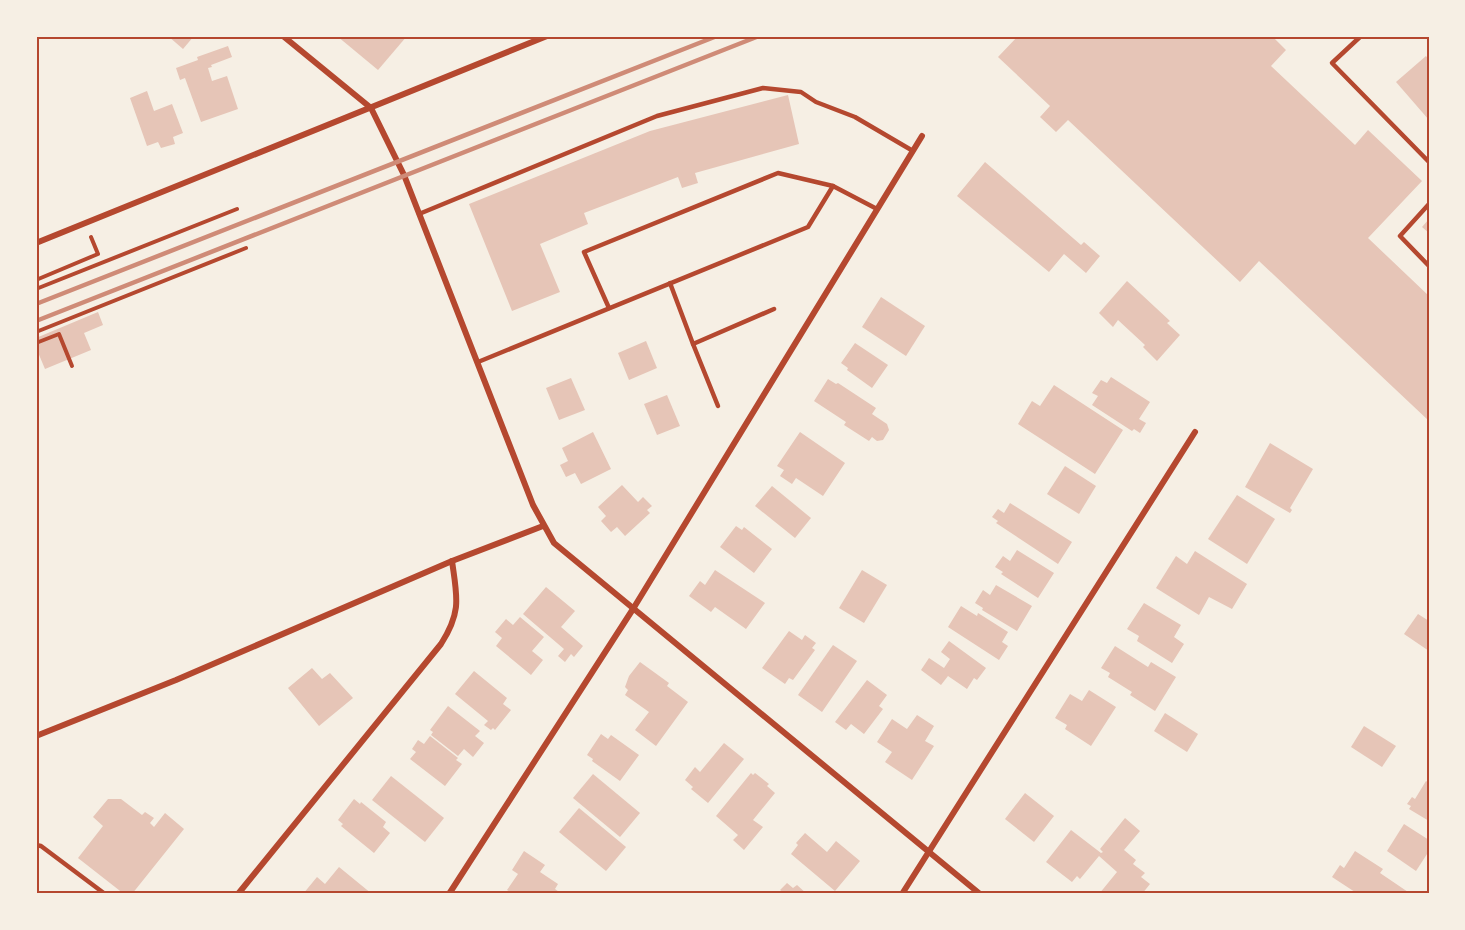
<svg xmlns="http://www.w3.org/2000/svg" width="1465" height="930" font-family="'Crimson Pro',serif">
  <rect width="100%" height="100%" fill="#f6efe4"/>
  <!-- building -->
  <g fill="#e6c5b7">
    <path d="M168,36h26l-11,13z"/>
    <path d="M337,36h70l-29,34z"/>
    <path d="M1018,36h254l14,14 -15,16 84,79 13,-15 54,51 -54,57 61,58v125l-170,-160 -19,21 -172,-162 -12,12 -16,-15 10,-11 -52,-49z"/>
    <path d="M228,46l4,11 -21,8 1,2 -4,1 4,13 15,-5 11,33 -37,13 -16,-44 -5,2 -4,-12 22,-8 -1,-3z"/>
    <path d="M1426,56l3,4v60l-33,-38z"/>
    <path d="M147,91l7,20 18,-7 11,29 -10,4 2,7 -14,4 -3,-6 -11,4 -17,-48z"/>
    <path d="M788,95l11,49 -104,29 3,10 -16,5 -4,-11 -94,36 4,11 -48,20 20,48 -48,19 -43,-107 181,-73z"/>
    <path d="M985,162l96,83 3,-3 16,14 -14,17 -22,-19 -15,18 -92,-76z"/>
    <path d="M1429,219v14l-7,-6z"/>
    <path d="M1127,281l43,40 -3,2 13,12 -23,26 -14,-14 2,-2 -27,-25 -5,7 -14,-14z"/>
    <path d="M881,297l44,29 -19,30 -44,-29z"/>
    <path d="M98,312l5,13 -19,8 7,17 -46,19 -8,-19 -1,1v-13z"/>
    <path d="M646,341l11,27 -28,12 -11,-27z"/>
    <path d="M855,343l33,22 -16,23 -25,-18 1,-2 -7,-5z"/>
    <path d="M1111,377l39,25 -11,17 7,4 -6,10 -6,-4 -2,2 -40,-26 6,-9 -6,-3 9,-13 6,3z"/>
    <path d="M571,378l14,32 -26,10 -13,-32z"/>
    <path d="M828,379l8,5 2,-1 38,25 -4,6 15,10 2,6 -6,10 -6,1 -5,-4 -3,4 -25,-16 2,-3 -32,-21z"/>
    <path d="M1054,385l69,45 -28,44 -77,-50 14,-23 8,5z"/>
    <path d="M667,395l13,31 -23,9 -13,-31z"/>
    <path d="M593,432l18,37 -30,15 -6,-11 -9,4 -6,-12 8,-4 -6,-13z"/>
    <path d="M800,432l45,31 -22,33 -27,-18 -4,6 -12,-8 4,-6 -7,-4z"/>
    <path d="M1270,443l43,26 -23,39 2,2 -2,3 -45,-26z"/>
    <path d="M1065,466l31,20 -17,28 -32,-20z"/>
    <path d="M622,485l16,17 5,-5 9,9 -5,4 3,3 -25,23 -8,-9 -6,5 -10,-11 5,-5 -8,-9z"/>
    <path d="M772,486l39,32 -16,20 -40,-32z"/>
    <path d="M1237,495l38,24 -28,45 -39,-25z"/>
    <path d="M1010,503l62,39 -14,22 -62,-41 2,-2 -6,-4 6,-8 6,4z"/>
    <path d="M736,526l6,4 2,-3 28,22 -18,24 -34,-26z"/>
    <path d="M1017,550l37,23 -16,25 -37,-24 2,-2 -8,-5 8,-11 7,5z"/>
    <path d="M1195,551l52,33 -15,25 -23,-12 -10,18 -43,-27 20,-32 11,8z"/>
    <path d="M715,570l50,33 -19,26 -31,-22 -4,5 -22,-16 11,-15 5,4z"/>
    <path d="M862,570l25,15 -23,38 -25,-15z"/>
    <path d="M996,585l36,21 -15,25 -35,-21 1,-2 -8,-5 8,-13 7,5z"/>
    <path d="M546,587l29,24 -14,16 22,19 -9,11 -3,-3 -6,8 -7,-6 6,-7 -41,-35z"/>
    <path d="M1144,603l37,22 -7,12 10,7 -12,19 -35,-22 2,-5 -12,-7z"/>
    <path d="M961,606l16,10 1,-3 30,19 -6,10 6,4 -9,14 -51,-33z"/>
    <path d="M1418,614l11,7v30l-25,-17z"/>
    <path d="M520,617l24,20 -12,14 11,9 -12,15 -35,-29 6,-8 -7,-6 11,-13 7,6z"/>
    <path d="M789,631l13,9 3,-5 11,8 -4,5 3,2 -22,30 -4,-2 -4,6 -23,-16z"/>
    <path d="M949,641l37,27 -9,12 -3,-2 -7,11 -19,-13 -7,9 -20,-15 8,-12 15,10 6,-9 -9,-7z"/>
    <path d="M833,645l24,16 -35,51 -24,-17z"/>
    <path d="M1115,646l33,21 3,-5 25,15 -21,34 -25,-16 2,-3 -24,-15 2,-4 -9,-5z"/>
    <path d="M640,662l29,21 -2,3 21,16 -32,44 -21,-16 14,-18 -24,-17 3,-5 -3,-3 4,-11z"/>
    <path d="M312,668l10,11 8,-6 23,25 -34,28 -31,-38z"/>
    <path d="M474,671l33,27 -4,6 8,6 -16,20 -2,-2 -2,2 -7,-5 4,-4 -33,-27z"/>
    <path d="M867,680l20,15 -8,11 4,3 -19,25 -13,-10 -5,6 -11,-8z"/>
    <path d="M1089,690l27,17 -25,39 -26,-17 2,-4 -12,-7 15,-24 12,7z"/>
    <path d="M448,706l32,25 -5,5 9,7 -11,14 -9,-8 -6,7 -27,-21 2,-3 -3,-2z"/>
    <path d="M1165,713l33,21 -11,18 -33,-21z"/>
    <path d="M917,715l17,11 -9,15 9,5 -22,34 -27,-18 7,-10 -15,-10 15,-23 15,10z"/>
    <path d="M1364,726l32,20 -14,21 -31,-20z"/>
    <path d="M601,734l7,5 3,-4 28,20 -19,26 -28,-20 1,-2 -6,-4z"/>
    <path d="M430,736l28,22 -2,2 6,4 -17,22 -35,-27 6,-7 -4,-3 6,-9 6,4z"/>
    <path d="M724,743l20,16 -36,44 -17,-14 2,-2 -8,-7 10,-13 5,5z"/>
    <path d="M751,773l2,2 2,-2 14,11 -2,2 8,7 -22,27 10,7 -19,23 -11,-10 5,-5 -22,-19z"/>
    <path d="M593,774l47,39 -20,24 -47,-39z"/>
    <path d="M391,776l53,42 -19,24 -53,-42z"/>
    <path d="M1426,781l3,2v38l-20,-12 2,-3 -4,-2 5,-7 3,2z"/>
    <path d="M1025,793l29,23 -20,26 -29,-23z"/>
    <path d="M108,799h13l21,16 3,-3 9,6 -4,5 4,4 11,-14 19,16 -52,65h-8l-46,-36 25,-32 -10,-9z"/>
    <path d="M354,799l6,5 1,-2 25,20 -3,5 7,6 -16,20 -33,-27 2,-2 -5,-4z"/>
    <path d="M579,808l47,39 -20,24 -47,-39z"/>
    <path d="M1125,818l15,13 -16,19 12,10 -3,4 12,9 -4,4 9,7 -8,10h-43l18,-22 -18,-16 -19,23 -3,-3 -5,6 -26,-20 25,-32 30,23 2,-1 -3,-3z"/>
    <path d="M1404,824l25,16v11l-13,20 -29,-20z"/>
    <path d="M805,833l22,19 9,-11 24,20 -25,30 -44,-37 7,-9 -2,-2z"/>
    <path d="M524,851l21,14 -5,7 18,12 -3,5 7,5h-49l-6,-4 11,-16 -6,-4z"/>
    <path d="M1355,851l28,18 -3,4 31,21h-53l-26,-17 8,-12 4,3z"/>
    <path d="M339,867l33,27h-69l14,-17 8,7z"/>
    <path d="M787,883l6,5 4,-3 10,9h-22l-5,-4z"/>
  </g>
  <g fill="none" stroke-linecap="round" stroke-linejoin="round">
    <!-- path -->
    <g stroke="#b5482f" stroke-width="4">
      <path d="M36,280l62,-26 -7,-17"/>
      <path d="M36,289l201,-80"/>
      <path d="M36,332l210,-84"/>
      <path d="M36,343l23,-9 13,32"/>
    </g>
    <!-- service -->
    <g stroke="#b5482f" stroke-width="4.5">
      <path d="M1361,36l-29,27 97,99"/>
      <path d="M1429,204l-29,32 29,30"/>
      <path d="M419,214l238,-98 106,-28 38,4 15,10 39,15 58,34"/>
      <path d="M670,283l23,61 81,-35"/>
      <path d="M609,308l-25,-56 194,-79 55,13"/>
      <path d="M693,344l25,62"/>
      <path d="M478,362l330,-135 25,-41 44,23"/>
      <path d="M36,845l5,1 64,48"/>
    </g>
    <!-- minor -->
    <g stroke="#b5482f" stroke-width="6">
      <path d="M283,36l88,72 33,67 129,330 21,38 426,351"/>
      <path d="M36,243l511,-207"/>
      <path d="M36,736l140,-56 276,-119 91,-35"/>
      <path d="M238,894l203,-250c21,-33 16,-47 11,-83"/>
      <path d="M449,894l184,-285 289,-473"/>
      <path d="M902,894l293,-462"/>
    </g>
    <!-- rail -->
    <g stroke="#cf8b77" stroke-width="4.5">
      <path d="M36,304l681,-268"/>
      <path d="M36,321l723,-285"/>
    </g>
  </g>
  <!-- border -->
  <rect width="1465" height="930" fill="none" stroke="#f6efe4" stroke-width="75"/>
  <rect x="38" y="38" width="1390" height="854" fill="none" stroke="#b5482f" stroke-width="2"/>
</svg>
